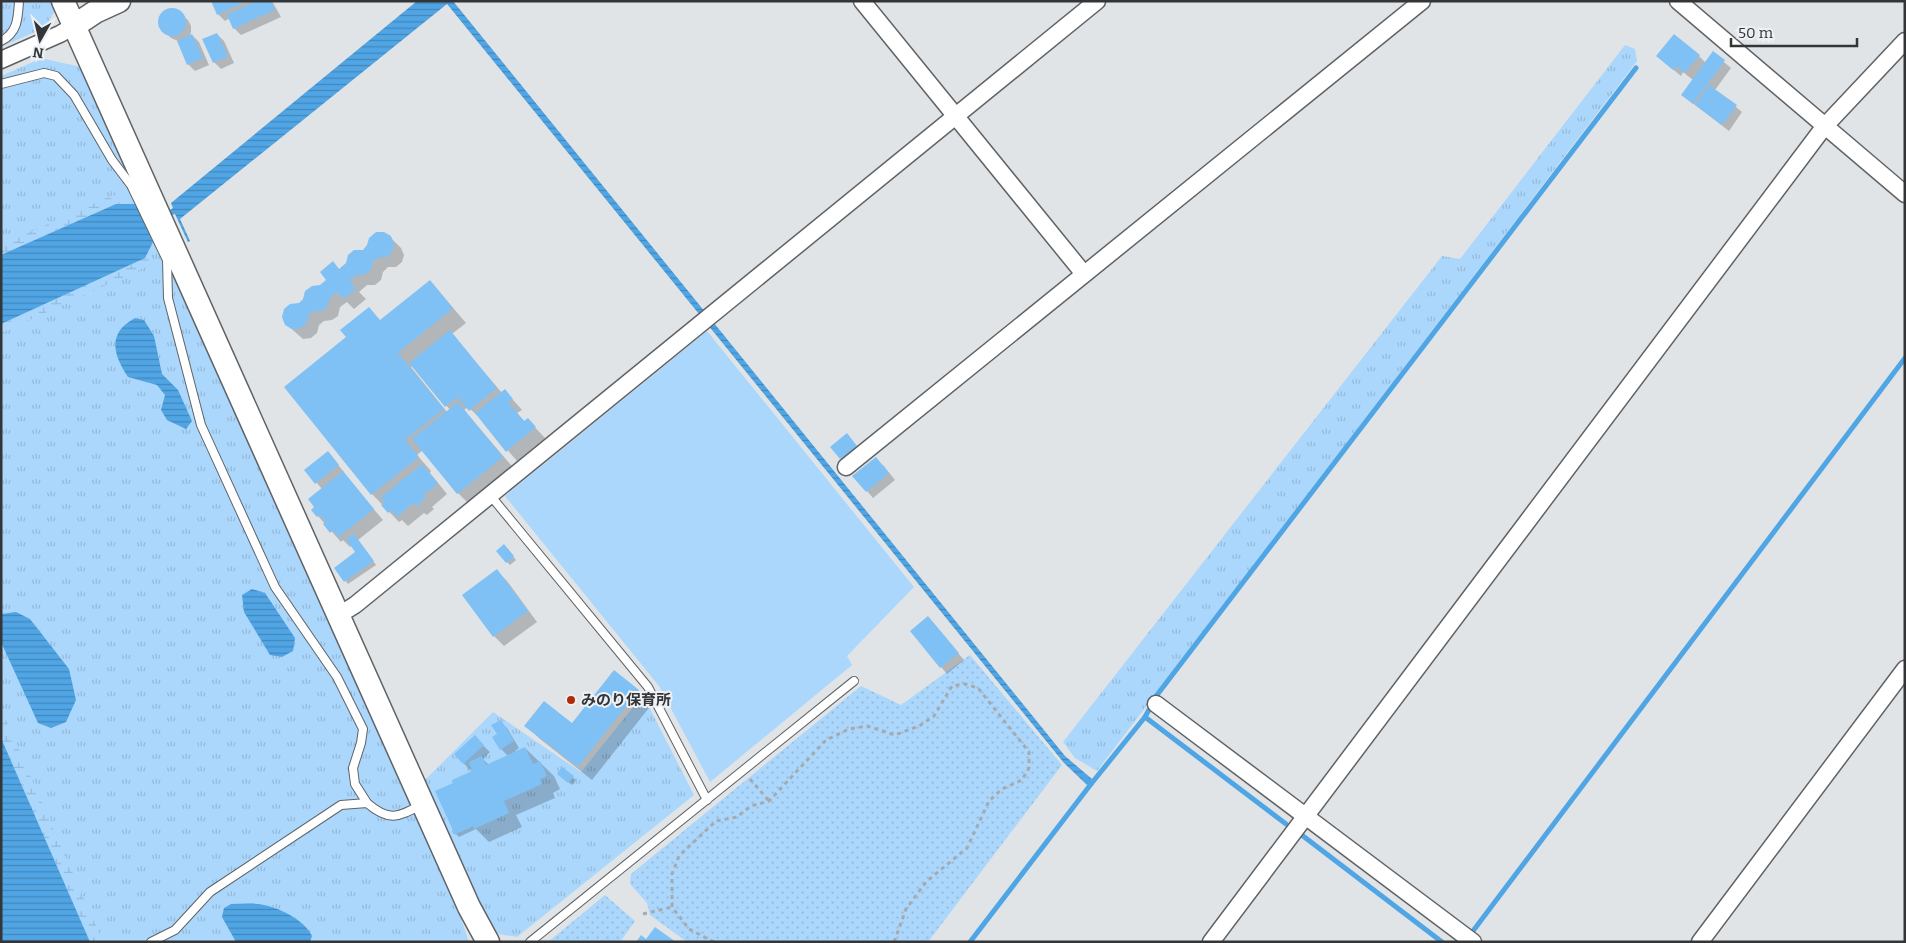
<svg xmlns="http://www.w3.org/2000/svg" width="1906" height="943" font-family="Bitter,'Noto Sans JP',serif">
  <defs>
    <pattern id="grass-tufts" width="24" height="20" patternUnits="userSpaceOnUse" patternTransform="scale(1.25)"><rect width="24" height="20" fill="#abd7fc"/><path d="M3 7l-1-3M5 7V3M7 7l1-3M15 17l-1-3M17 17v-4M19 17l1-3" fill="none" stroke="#94b9d9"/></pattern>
    <pattern id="wetland-marsh" width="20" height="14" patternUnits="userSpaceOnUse" patternTransform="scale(1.25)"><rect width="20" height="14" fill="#abd7fc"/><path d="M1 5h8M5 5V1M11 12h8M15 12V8" fill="none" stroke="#94b9d9"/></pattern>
    <pattern id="park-dots" width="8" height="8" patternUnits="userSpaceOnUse" patternTransform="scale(1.25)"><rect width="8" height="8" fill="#abd7fc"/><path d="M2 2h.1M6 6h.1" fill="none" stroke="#94b9d9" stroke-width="1.8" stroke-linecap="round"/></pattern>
    <pattern id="water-rules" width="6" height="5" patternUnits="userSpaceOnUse" patternTransform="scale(1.25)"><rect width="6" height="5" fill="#50a5e5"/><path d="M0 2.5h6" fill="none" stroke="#4387ba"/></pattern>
  </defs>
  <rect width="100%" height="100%" fill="#e0e4e7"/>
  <!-- grass -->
  <g fill="url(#grass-tufts)">
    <path d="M1,1h49l5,10 -11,17 -43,19z"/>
    <path d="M1625,45l10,4 2,12 -540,710 -22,-13 -12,-16 379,-486 18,3z"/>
    <path d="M45,59l36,8 92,197 287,651 9,27h-468v-866l32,-14z"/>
    <path d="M643,695l51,100 -177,142 -19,-3 -28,-44 -46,-109 69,-69 88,60z"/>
  </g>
  <!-- wetland -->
  <g fill="url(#wetland-marsh)">
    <path d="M113,195l23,9h-20l-115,51v-10z"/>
    <path d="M153,242l-5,24 -147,67v-9l144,-66z"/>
    <path d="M1,709l102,233h-13l-89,-204z"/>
  </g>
  <!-- park -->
  <g fill="url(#park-dots)">
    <path d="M970,655l92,110 -134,177h-241l-37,-27 -3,-12 -17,-19 1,-10 230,-188 40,19z"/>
    <path d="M605,895l30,26 -15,21h-72z"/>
  </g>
  <!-- garden -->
  <path fill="#abd7fc" d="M707,331l207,256 -67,69 5,9 -142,117 -51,-96 -154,-190z"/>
  <!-- water -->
  <g fill="url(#water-rules)">
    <path d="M417,1h36l612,755 27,23 -5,6 -23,-22 -617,-759 -267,215 10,22 -2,1 -13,-28 -3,1 -2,-5 3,-2 -2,-5z"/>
    <path d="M116,204h20l17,38 -8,16 -144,66v-69z"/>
    <path d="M135,318l9,2 10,16 8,38 16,16 14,31 -6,8 -19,-9 -6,-10 4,-15 -8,-10 -29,-8c-15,-23 -21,-44 7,-59z"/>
    <path d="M252,589l13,4 30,45 -2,13 -11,6 -12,-2 -26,-43 -2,-17z"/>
    <path d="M16,612l14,7 39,50 7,31 -10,22 -15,6 -13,-5 -37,-81v-28z"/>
    <path d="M1,738l89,204h-89z"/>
    <path d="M231,904c9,0 19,-1 28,0 19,3 45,15 53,32l-2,6h-74l-14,-25 2,-9z"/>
  </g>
  <!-- shadow -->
  <g fill="#0003" fill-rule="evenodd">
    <path d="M212,1h60l9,16 -40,18 -7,-7 -4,-10 -5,3 -7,-7z"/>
    <path d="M168,10h7l13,10 3,6v6l-2,5 3,-2 7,7 10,23 -14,6 -7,-7 -10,-23 -7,-3 -7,-7 -4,-6v-6l3,-6z"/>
    <path d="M217,34l7,7 10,22 -13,6 -7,-7z"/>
    <path d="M1713,53l18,15 -16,22 27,22 -13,19 -47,-36 11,-15 -10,-8 -2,4 -17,-14 35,-6 7,7z"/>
    <path d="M390,237l11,11 3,7 -2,7 -6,5h-8l-5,5 -2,8 -6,5h-8l-8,7 7,7 -12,10 -7,-7 -7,5 -2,9 -6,4 -8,1 -5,4 -2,8 -6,5 -8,1 -17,-15 13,-20 29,-24 5,-17 7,7 23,-19z"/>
    <path d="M430,281l36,42 -14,11 50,59 3,-2 17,19 -5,3 8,9 3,-2 17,18 -28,23 -36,-42 -13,-12 -4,3 52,61 -44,36 -14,-14 -35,-43 -6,5 14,16 -1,2 17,21 -15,13 2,2 -7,6 -3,-2 -16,13 -6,-6 -3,2 -27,-28 -87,-106 96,-67zM413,365l37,45 -3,2 -36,-45z"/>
    <path d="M853,442l9,11 -15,12 -6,-6z"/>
    <path d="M334,460l10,12 -1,1 40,47 -25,20 18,25 -28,19 -12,-16 21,-16 -5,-7 -2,2 -7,-7 -2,2 -23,-26 -2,-9 6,-18 -16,-19z"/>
    <path d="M883,465l12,15 -22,18 -6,-7z"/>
    <path d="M507,548l9,12 -6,5 -3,-3z"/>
    <path d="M497,571l10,10 30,41 -33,24 -10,-10z"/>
    <path d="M928,618l36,42 -17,14 -6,-7z"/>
    <path d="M638,690l14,14 -60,76 -52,-41 -14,-13 46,-1z"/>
    <path d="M500,722l7,6 12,20 -4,3 1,1 9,-4 29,28 6,13 -7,4 2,5 -39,17 6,12 -33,15 -13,-13 -17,8 -3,-3 -1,-50 19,-12 -2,-4 -2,2 -15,-16 19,-17 16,15 -7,7 6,6 19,-9 -7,-7 -3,-15z"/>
    <path d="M563,769l13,11 -4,5 -10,-8z"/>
  </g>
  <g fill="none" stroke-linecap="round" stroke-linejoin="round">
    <!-- stream -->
    <g stroke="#50a5e5" stroke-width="5">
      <path d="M1145,717l12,-22 479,-627"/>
      <path d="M1085,778l6,6 54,-67 141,107"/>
      <path d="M1303,836l139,106"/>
      <path d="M1473,931l432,-573"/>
      <path d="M970,942l121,-158"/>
    </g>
  </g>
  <!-- building -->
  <g fill="#80c1f5">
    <path d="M211,1h36l-30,14z"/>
    <path d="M256,1h15l4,9 -42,19 -6,-14z"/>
    <circle cx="172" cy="22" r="14"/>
    <path d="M217,33l11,23 -15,7 -11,-24z"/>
    <path d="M192,34l11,24 -16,7 -10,-24z"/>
    <path d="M1674,34l26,21 -16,18 -8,-7 -3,4 -17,-14z"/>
    <path d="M1713,51l12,9 -32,44 -12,-9z"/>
    <path d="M1709,85l28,20 -15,20 -27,-20z"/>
    <path d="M376,232h8l7,4 3,8 -2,8 -6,5 -8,1 -5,3 -2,9 -7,5h-8l-6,6 6,8 -13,10 -6,-7 -7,5 -2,8 -6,6h-9l-4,4 -2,8 -6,5 -9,1 -7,-4 -3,-8 2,-8 6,-5 9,-1 4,-4 2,-8 7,-5 8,-1 6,-5 -6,-8 13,-11 6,8 7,-6 2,-8 6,-5h9l4,-5 2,-7z"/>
    <path d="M430,280l23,28 -55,45 46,56 -39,31 14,17 -48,38 -87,-108 62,-50 -6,-7 29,-23 11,13z"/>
    <path d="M450,330l47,58 -28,23 -11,-14 -13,10 -36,-44z"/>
    <path d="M505,389l8,10 -5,3 16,19 4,-3 8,9 -30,25 -31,-39z"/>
    <path d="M458,402l45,55 -46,37 -45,-55z"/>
    <path d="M847,433l10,13 -17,13 -10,-12z"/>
    <path d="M328,451l11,14 -24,19 -11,-14z"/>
    <path d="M876,457l13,16 -23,19 -14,-16z"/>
    <path d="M422,464l16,19 -15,13 2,3 -9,7 -3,-3 -16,14 -6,-7 -3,3 -7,-8 4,-3 -4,-5z"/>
    <path d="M343,471l31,38 -35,28 -6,-7 -3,3 -7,-9 3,-3 -6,-6 -3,2 -6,-7 3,-3 -6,-8z"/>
    <path d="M354,534l20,27 -30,21 -10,-14 21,-16 -9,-13z"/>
    <path d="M504,544l10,12 -8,7 -10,-12z"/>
    <path d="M497,569l31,42 -35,26 -31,-42z"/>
    <path d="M928,616l31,37 -19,15 -30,-37z"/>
    <path d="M614,670l25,20 -61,77 -54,-41 20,-25 28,22z"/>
    <path d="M501,720l13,21 -14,9 -8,-13 5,-3 -6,-9z"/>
    <path d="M475,735l9,10 -21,19 -9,-10z"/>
    <path d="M525,747l8,17 7,-3 7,15 -7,3 2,5 -38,17 5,12 -35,16 -1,-3 -18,9 -20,-44 18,-8 -1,-3 20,-9 -3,-9 13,-6 4,9z"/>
    <path d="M562,767l12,9 -6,7 -11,-9z"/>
    <path d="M655,927l21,15h-40l5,-7 5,4z"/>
  </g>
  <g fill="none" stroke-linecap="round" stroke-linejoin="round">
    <defs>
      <g id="lane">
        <path d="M1,41c17,-8 17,-24 18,-40"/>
        <path d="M1,84l43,-11 12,3 18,19 38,65 19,25 36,75 1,38 33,127 74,162 62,90 26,52 -2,14 -8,25 2,16 12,19"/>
        <path d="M490,495l158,192 59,113"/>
        <path d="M151,942l24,-12 35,-38 131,-87 26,-2c22,19 31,14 54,2"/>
        <path d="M530,942l324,-261"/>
      </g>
      <g id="street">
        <path d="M862,1l222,273"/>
        <path d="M1678,1l227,193"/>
        <path d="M1,60l59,-26 14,-8"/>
        <path d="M846,467l576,-466"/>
        <path d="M339,615l16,-10 742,-604"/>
        <path d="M1156,704l317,238"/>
        <path d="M1211,942l613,-815 81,-86"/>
        <path d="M1700,942l205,-273"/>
      </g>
      <g id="secondary">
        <path d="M63,1l406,906 19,35"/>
        <path d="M74,26l21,-14 24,-11"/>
      </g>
    </defs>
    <!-- lane casing -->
    <use href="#lane" stroke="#5f6366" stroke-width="10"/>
    <!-- street casing -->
    <use href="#street" stroke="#5f6366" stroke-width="19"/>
    <!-- secondary casing -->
    <use href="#secondary" stroke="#5f6366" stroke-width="25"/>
    <!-- path -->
    <g stroke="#a7aaad" stroke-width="3" stroke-dasharray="4 4" stroke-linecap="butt">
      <path d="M750,779l19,22"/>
      <path d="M643,914l29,-7"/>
      <path d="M714,942l-25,-13 -17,-22v-33l7,-18 37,-35 21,-4 14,-11 18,-5 57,-61 23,-11 18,-3 28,9 24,-9 15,-10 18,-30 13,-2 13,4 51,64v16l-7,12 -20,9 -13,12 -22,47 -41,34 -20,27 -12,33"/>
    </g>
    <!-- lane -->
    <use href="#lane" stroke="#fff" stroke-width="8"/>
    <!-- street -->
    <use href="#street" stroke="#fff" stroke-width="16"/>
    <!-- secondary -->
    <use href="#secondary" stroke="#fff" stroke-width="22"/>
  </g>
  <!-- markers -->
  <circle fill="#b42902" stroke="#edf1f5" stroke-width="2" cx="571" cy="700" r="5"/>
  <g text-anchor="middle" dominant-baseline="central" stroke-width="4" stroke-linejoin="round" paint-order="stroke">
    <!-- poi labels -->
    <g font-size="15" font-weight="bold" fill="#333536" stroke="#edf1f5" text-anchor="start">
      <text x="581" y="700">みのり保育所</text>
    </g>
  </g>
  <!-- border -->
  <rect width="1906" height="943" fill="none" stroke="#333536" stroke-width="5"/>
  <!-- north arrow -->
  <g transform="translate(40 40) rotate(188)" stroke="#edf1f5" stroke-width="4" paint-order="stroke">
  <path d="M0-4L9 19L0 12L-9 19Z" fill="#333536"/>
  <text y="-8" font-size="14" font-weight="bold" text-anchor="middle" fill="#333536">N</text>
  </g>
  <!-- scale -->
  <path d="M1731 38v8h126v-8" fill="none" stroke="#333536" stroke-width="2.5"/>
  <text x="1738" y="38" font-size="15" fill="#333536" stroke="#edf1f5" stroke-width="4" paint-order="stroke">50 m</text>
</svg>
